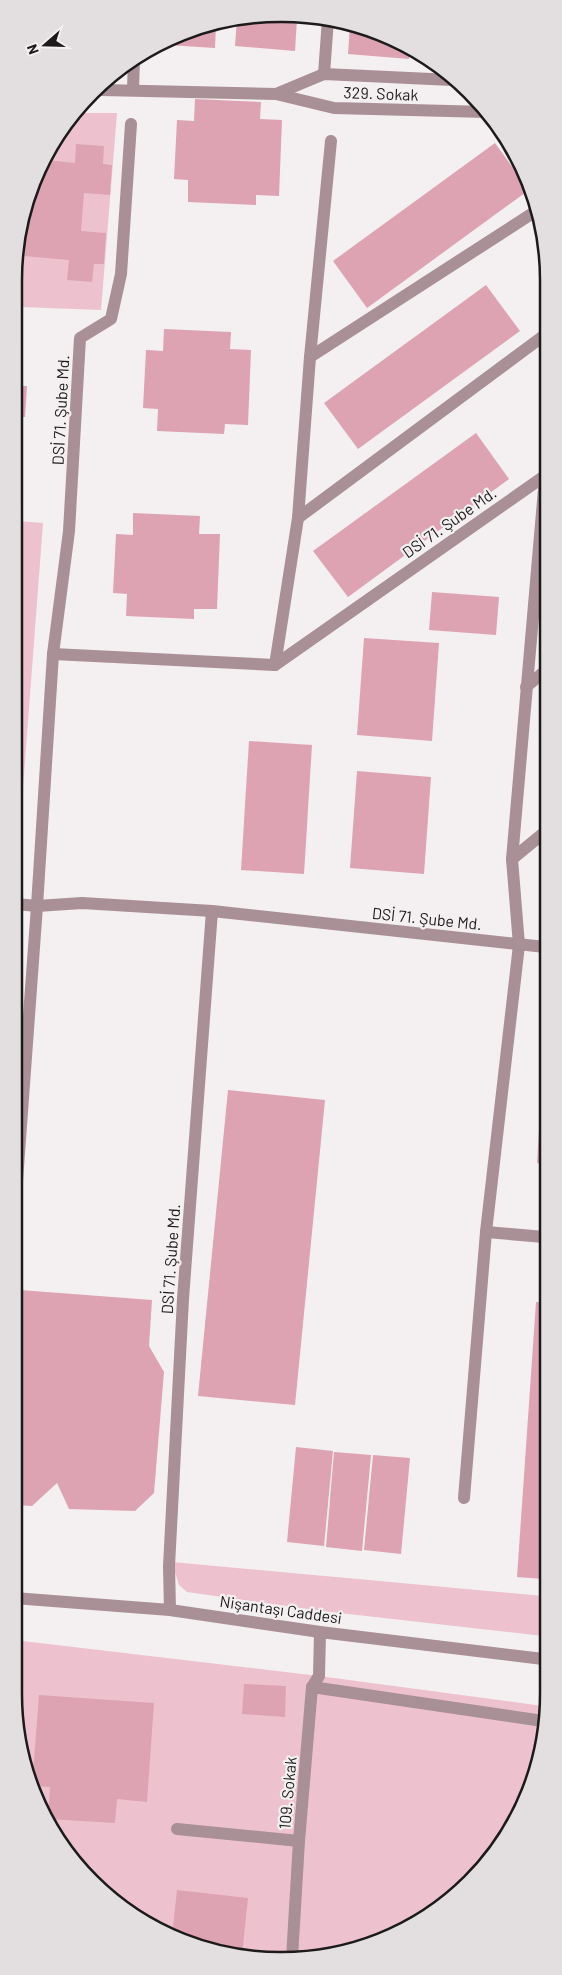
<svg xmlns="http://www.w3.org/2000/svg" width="562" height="1975" font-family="Barlow,sans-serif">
  <rect width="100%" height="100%" fill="#f4eff0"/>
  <!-- green -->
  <g fill="#edc2ce">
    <path d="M78,113h39l-16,197 -82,-3v-78l40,-96z"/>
    <path d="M18,521l25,2 -26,344z"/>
    <path d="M172,1562l371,34v40l-221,-25 -135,-19 -8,-7z"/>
    <path d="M14,1640l305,36 224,30v40l-31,82 -69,78 -93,46 -87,9 -100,-27 -83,-64 -46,-74 -20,-102z"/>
  </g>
  <!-- building -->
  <g fill="#dda3b3">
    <path d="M237,19h60l-2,32 -60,-5z"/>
    <path d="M216,24l-1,24 -48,-3 23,-10z"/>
    <path d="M350,25l60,23 -1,11 -61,-5z"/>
    <path d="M195,99l66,3 -1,17 22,1 -3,76 -23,-1v10l-68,-3v-22l-14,-1 3,-59 17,1z"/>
    <path d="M495,143l34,47 -162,118 -34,-47z"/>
    <path d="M76,144l28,2 -1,18 9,1 -2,30 -26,-2 -3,38 25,2 -2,31h-10l-2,18 -25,-2 2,-20 -45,-4 1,-7h-6v-20l28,-69 28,3z"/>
    <path d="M486,285l34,46 -162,118 -34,-46z"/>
    <path d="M164,329l67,3 -1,17 21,1 -3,75 -23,-1 -1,10 -67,-3 1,-22 -15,-1 3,-58 17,1z"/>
    <path d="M18,386h9l-2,31h-7z"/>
    <path d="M476,433l33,46 -161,118 -35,-46z"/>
    <path d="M18,454l4,1 -3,29h-1z"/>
    <path d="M133,513l67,3 -1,18h21l-3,75h-23v10l-68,-3 1,-22 -14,-1 3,-59 17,1z"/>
    <path d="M432,592l67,5 -3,38 -67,-5z"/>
    <path d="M364,638l75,5 -7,98 -75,-6z"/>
    <path d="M249,741l63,4 -8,129 -63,-4z"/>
    <path d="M357,771l74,6 -7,97 -74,-6z"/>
    <path d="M228,1090l97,10 -30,305 -97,-9z"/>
    <path d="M541,1096h3v68l-7,-1z"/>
    <path d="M20,1290l132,10 -3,46 15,26 -10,121 -19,18 -66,-2 -12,-26 -25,23 -18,-1 1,-189h2z"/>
    <path d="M536,1302l8,1 -1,276 -26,-2z"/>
    <path d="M296,1447l37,4 -9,95 -37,-4z"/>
    <path d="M334,1452l37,3 -9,96 -36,-4z"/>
    <path d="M373,1455l37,3 -9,96 -37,-4z"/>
    <path d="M244,1684l42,2 -1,31 -43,-3z"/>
    <path d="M39,1695l115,8 -7,99 -30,-3 -2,24 -67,-4 2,-32 -18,-1z"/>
    <path d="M177,1890l71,8 -6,57 -70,-19z"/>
  </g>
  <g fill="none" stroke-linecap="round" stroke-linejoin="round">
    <!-- minor -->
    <g stroke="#a98f96" stroke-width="12">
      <path d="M324,74l4,-55"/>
      <path d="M102,90l174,4 58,14 153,4"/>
      <path d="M133,90l1,-32"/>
      <path d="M276,94l48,-20 128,6"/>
      <path d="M310,357l226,-146"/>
      <path d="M298,518l248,-184"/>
      <path d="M53,654l222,11 23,-147 12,-161 21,-216"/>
      <path d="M275,665l271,-190"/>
      <path d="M526,687l19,-16"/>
      <path d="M512,859l33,-27"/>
      <path d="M16,904l21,2 45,-3 130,8 333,36"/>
      <path d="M15,1208l22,-302 16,-252 16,-123 11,-193 31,-19 10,-45 10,-150"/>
      <path d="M486,1232l58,5"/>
      <path d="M464,1498l22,-266 33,-287 -7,-86 34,-393"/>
      <path d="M14,1598l156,12 150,22 223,27"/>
      <path d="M170,1610l-1,-44 14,-267 29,-388"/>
      <path d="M312,1687l231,34"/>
      <path d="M177,1829l122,12"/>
      <path d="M292,1958l7,-117 13,-154 7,-11 1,-44"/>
    </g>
  </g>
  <g text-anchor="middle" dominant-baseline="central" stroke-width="4.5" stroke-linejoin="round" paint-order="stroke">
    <!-- street labels -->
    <g font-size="16" fill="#1c1a1b" stroke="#f4eff0">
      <text transform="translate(381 93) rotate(2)">329. Sokak</text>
      <text transform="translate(60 410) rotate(-87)">DSİ 71. Şube Md.</text>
      <text transform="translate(449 522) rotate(-35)">DSİ 71. Şube Md.</text>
      <text transform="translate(427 918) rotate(6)">DSİ 71. Şube Md.</text>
      <text transform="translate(170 1259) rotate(-86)">DSİ 71. Şube Md.</text>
      <text transform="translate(281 1609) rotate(8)">Nişantaşı Caddesi</text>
      <text transform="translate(287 1793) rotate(-85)">109. Sokak</text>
    </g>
  </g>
  <!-- crop -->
  <path d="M0 0H562V1975H0ZM280 22H282A258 258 0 0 1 540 280V1694A258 258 0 0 1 282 1952H280A258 258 0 0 1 22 1694V280A258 258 0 0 1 280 22Z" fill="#e3dedf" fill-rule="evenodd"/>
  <path fill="none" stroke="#1c1a1b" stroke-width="2.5" d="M280 22H282A258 258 0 0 1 540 280V1694A258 258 0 0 1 282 1952H280A258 258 0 0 1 22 1694V280A258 258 0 0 1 280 22Z"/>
  <!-- north arrow -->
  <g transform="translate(45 45) rotate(250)" stroke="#f4eff0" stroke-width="4" paint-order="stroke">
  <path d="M0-4L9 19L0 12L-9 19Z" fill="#1c1a1b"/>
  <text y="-8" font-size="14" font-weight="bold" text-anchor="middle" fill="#1c1a1b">N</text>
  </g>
</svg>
